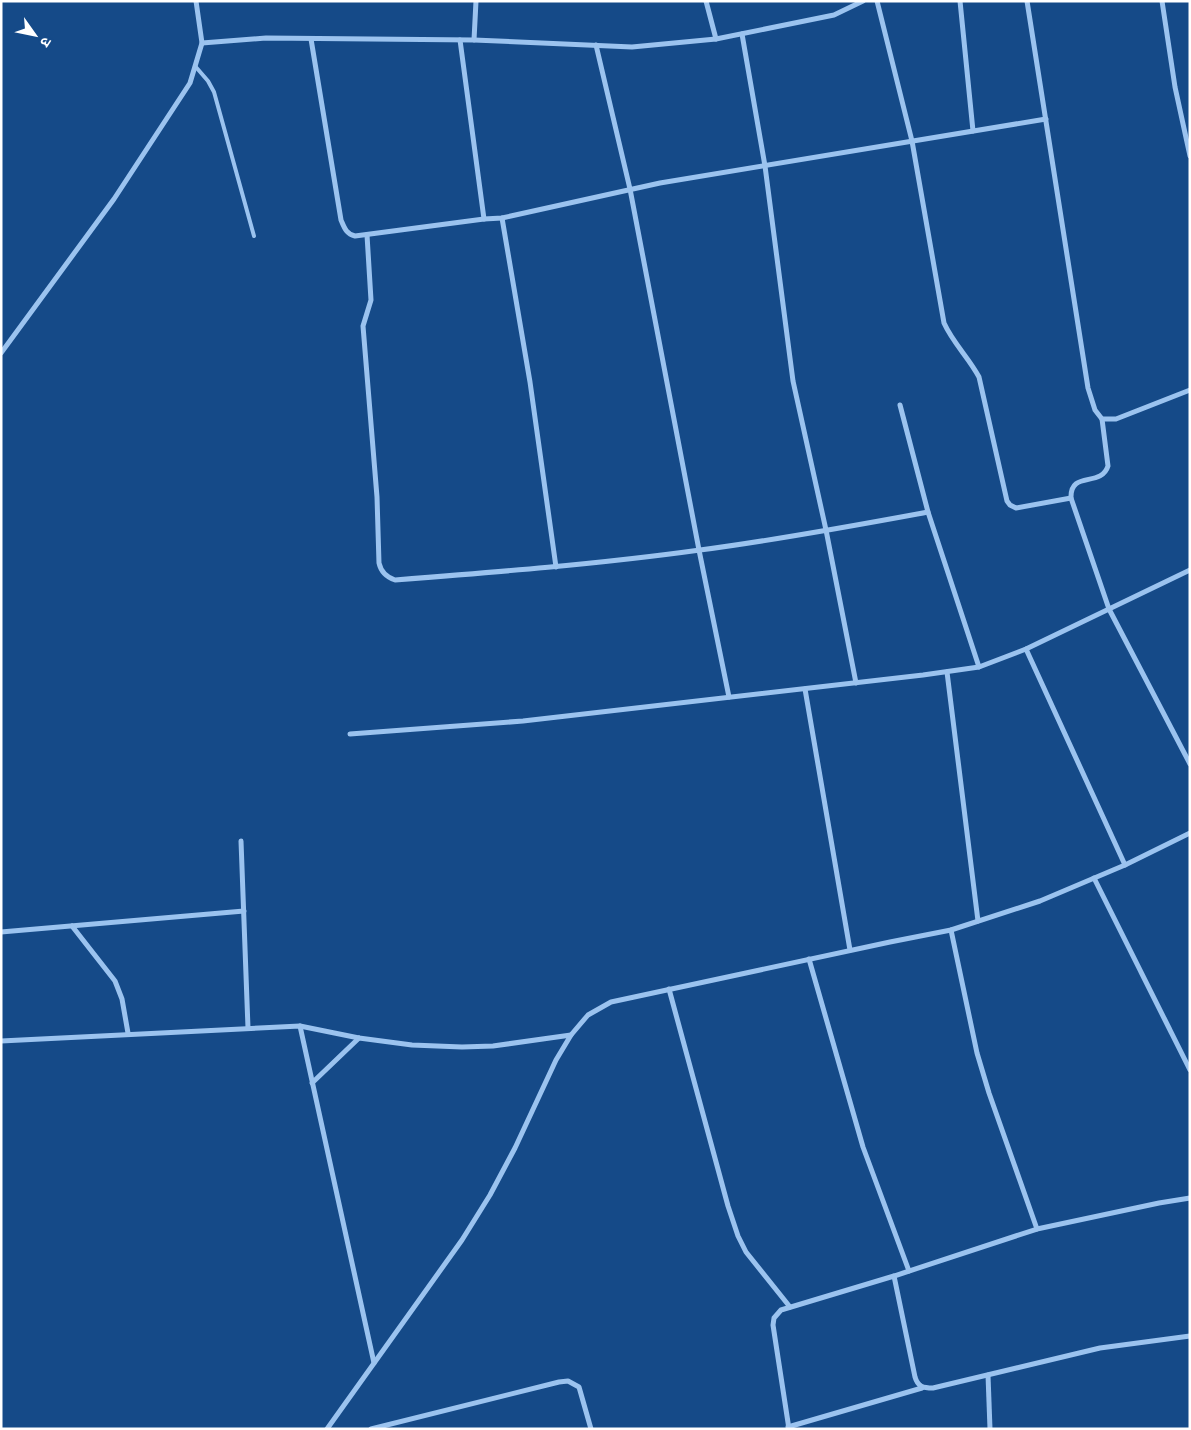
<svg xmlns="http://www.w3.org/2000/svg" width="1191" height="1430" font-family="'Alegreya Sans','Noto Sans Devanagari',sans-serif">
  <rect width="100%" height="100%" fill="#154a88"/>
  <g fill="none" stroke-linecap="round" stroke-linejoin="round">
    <!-- lane -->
    <path stroke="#9bc3ef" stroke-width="4" d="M195,66l13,15 6,11 40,144"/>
    <!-- street -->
    <g stroke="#9bc3ef" stroke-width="5">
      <path d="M706,1l10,38"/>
      <path d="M877,1l35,140 32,182c9,20 25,35 35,54l28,124 3,4 6,3 55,-10"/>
      <path d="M960,1l13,130"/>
      <path d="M1027,1l61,387 7,22 7,9h14l74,-29"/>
      <path d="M1162,1l13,86 15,69"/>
      <path d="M742,34l23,132 28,215 33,149 30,153"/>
      <path d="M311,39l30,181c3,7 5,14 14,16l129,-17 18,-1 158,-35 386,-64"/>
      <path d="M460,40l24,179"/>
      <path d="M474,40l2,-39"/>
      <path d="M202,43l64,-5 208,2 158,7 84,-8 118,-24 29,-14"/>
      <path d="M596,45l34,144 69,361 30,147"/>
      <path d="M502,218l28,164 26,185"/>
      <path d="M367,235l4,65 -8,26 14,171 2,66c2,9 7,14 16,17 102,-8 204,-16 305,-30 77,-10 152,-24 228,-38"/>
      <path d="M1,353l113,-154 76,-116 12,-40 -6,-42"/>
      <path d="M900,405l28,107 51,155"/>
      <path d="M1102,419l6,47c-7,22 -38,4 -37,32l38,111 81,155"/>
      <path d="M1026,649l99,216"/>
      <path d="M947,672l31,249"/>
      <path d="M805,689l45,261"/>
      <path d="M350,734l173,-13 400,-46 56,-8 47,-18 164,-79"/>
      <path d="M241,841l7,187"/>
      <path d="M1094,878l96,192"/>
      <path d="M72,926l43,55 7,18 6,34"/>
      <path d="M951,930l26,123 12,40 48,136"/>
      <path d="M1,932l243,-21"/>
      <path d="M809,959l54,188 46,124"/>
      <path d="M669,989l59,217 10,30 8,16 44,55"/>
      <path d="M300,1026l74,337"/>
      <path d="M1,1041l299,-15 59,12 53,7 50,2 31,-1 78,-11"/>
      <path d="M312,1083l47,-45"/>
      <path d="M894,1276l21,101c3,10 8,11 18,11l167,-40 90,-12"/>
      <path d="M988,1375l2,54"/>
      <path d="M788,1427l134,-39"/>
      <path d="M327,1429l135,-189 28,-45 25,-47 41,-88 15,-25 17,-20 23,-13 279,-60 61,-12 89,-29 85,-36 65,-32"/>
      <path d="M371,1429l188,-47 9,-1 11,6 12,42"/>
      <path d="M789,1429l-16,-104 1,-7 7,-8 113,-34 143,-47 122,-26 31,-5"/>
    </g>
  </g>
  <!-- border -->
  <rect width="1191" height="1430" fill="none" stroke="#ffffff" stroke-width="5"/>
  <!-- north arrow -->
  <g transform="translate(35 35) rotate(123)" stroke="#154a88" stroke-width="4" paint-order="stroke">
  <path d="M0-4L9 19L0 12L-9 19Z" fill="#ffffff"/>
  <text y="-8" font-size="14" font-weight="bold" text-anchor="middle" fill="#ffffff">उ</text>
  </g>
</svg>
